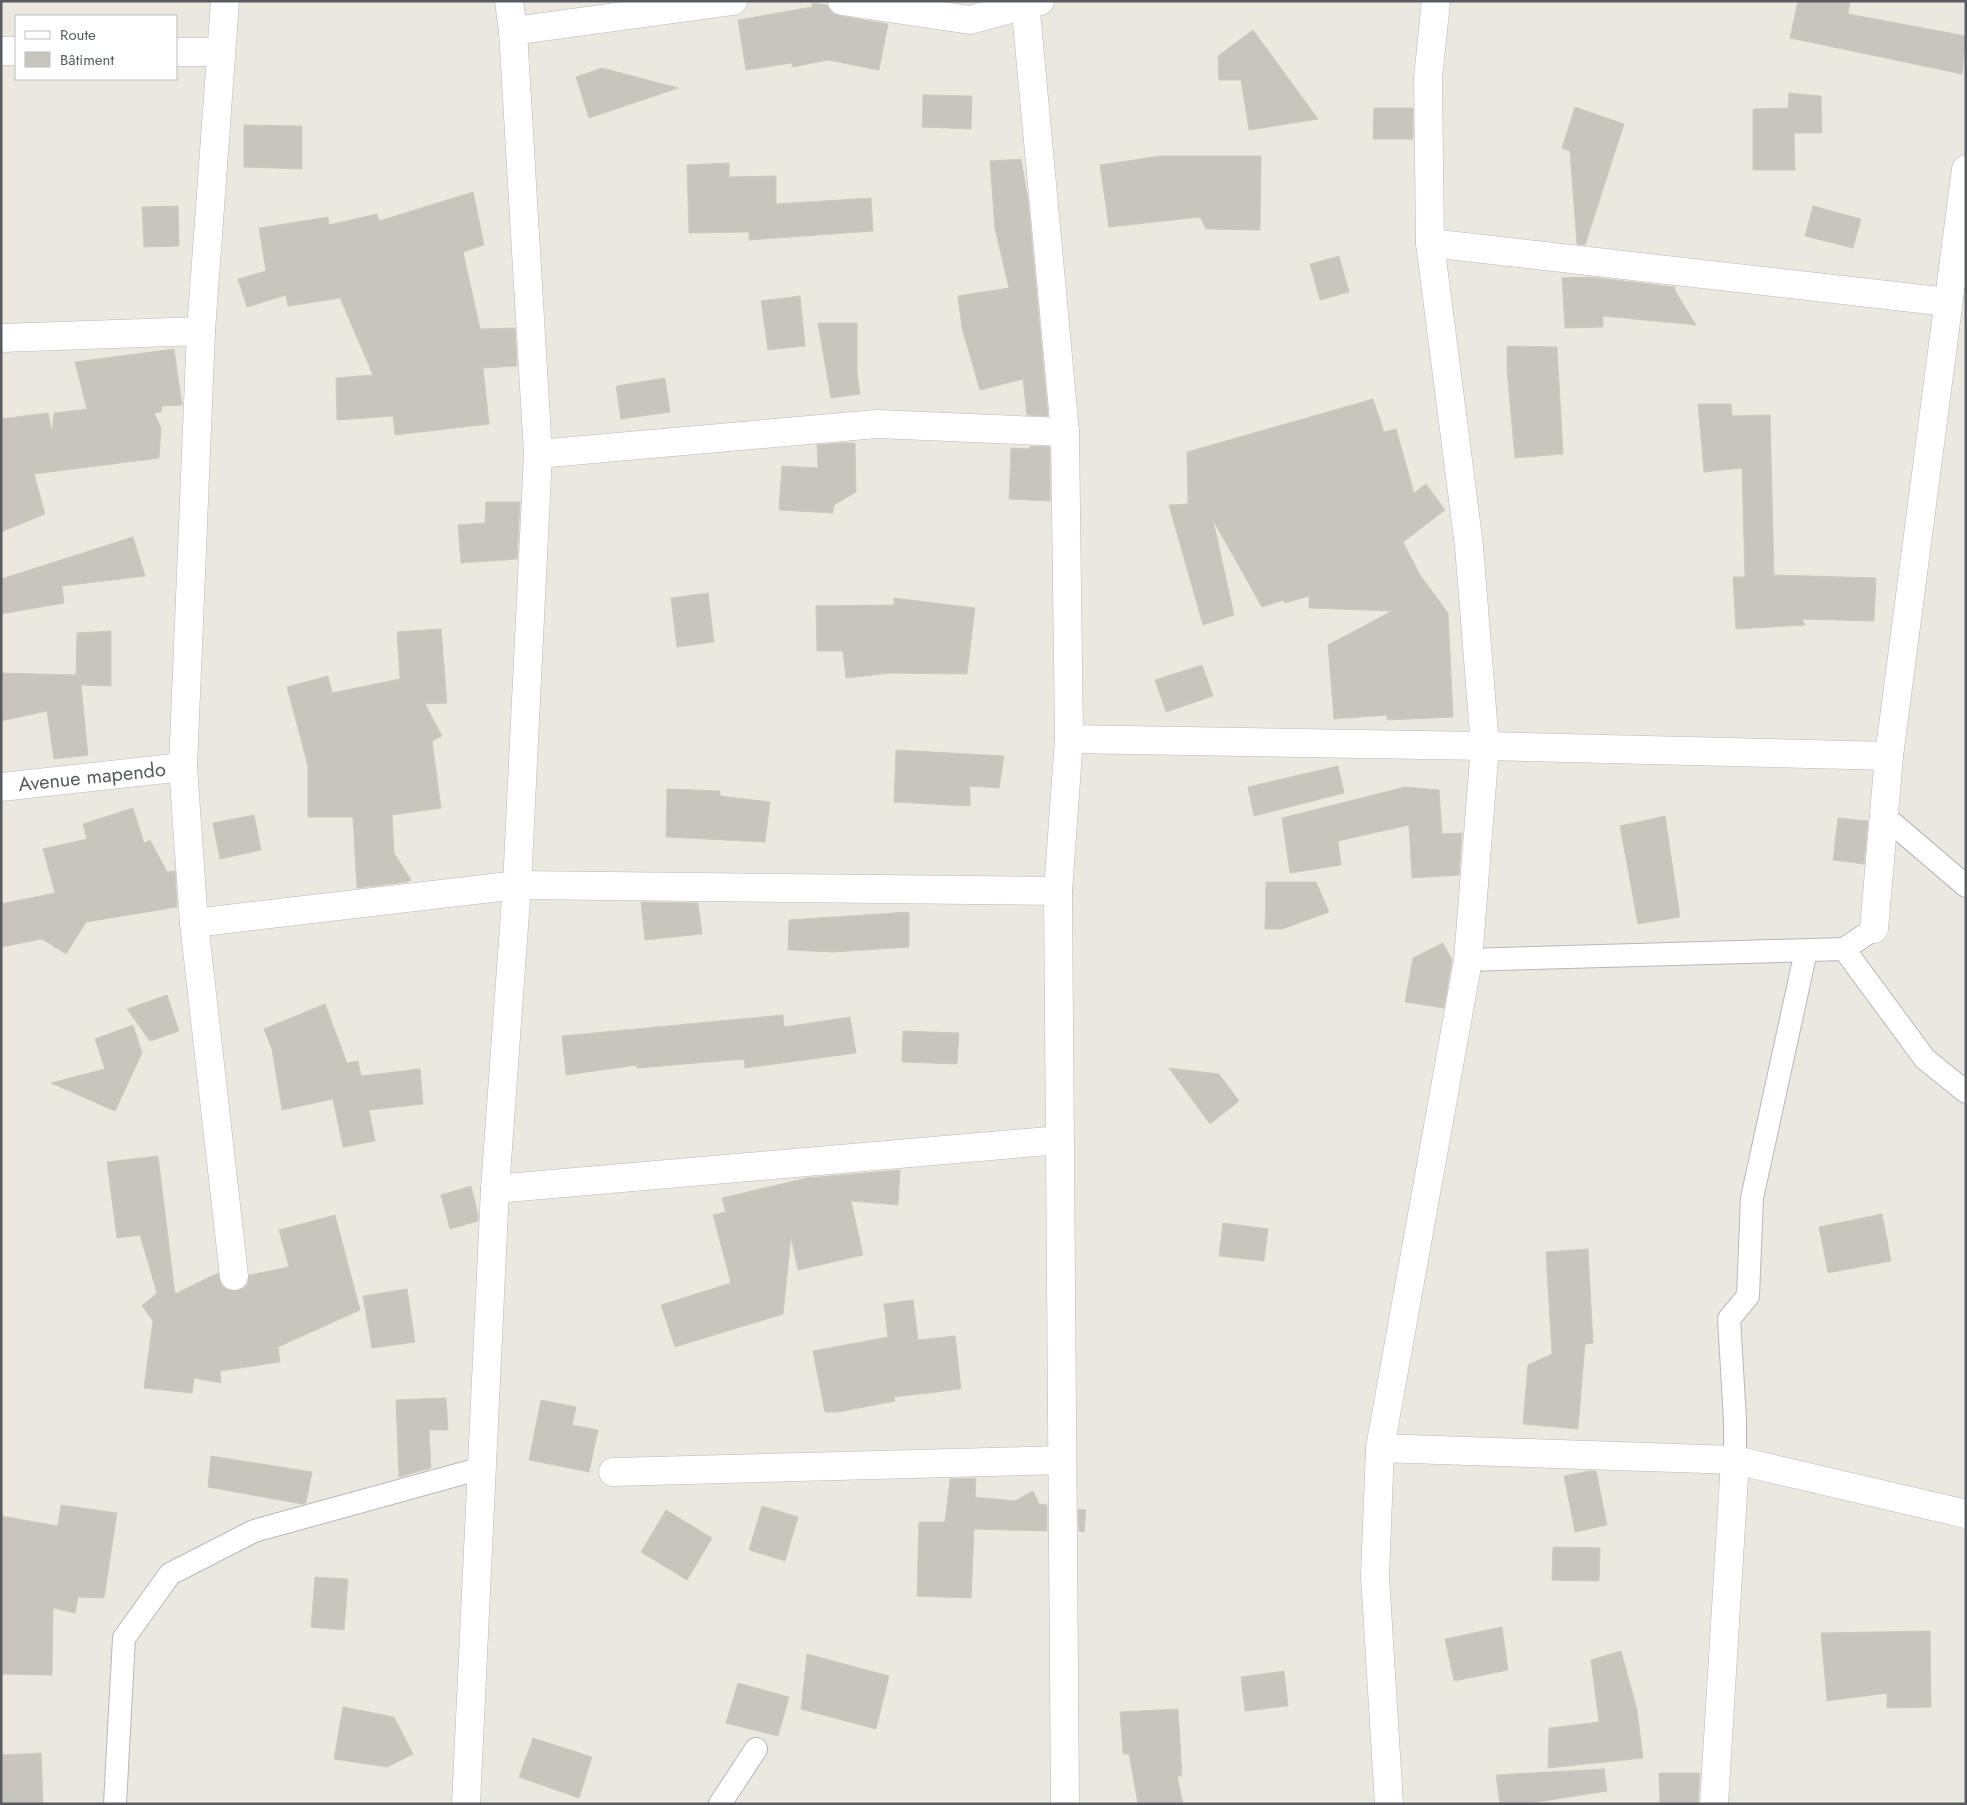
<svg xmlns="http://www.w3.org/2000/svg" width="1967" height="1805" font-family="Jost,sans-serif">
  <rect width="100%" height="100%" fill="#ebe9df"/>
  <!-- building -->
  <g fill="#c8c5bf" stroke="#cfcabe">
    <path d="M1798,1h52l-2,13 118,22 -4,38 -172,-36z"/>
    <path d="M812,3l15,2 5,8 8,3 48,8 -9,46 -51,-10 -35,7 -1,-4 -46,7 -8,-50 74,-13z"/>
    <path d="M1253,30l65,89 -69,11 -8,-50h-22l-1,-24z"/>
    <path d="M602,68l76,20 -89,30 -13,-41z"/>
    <path d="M1789,93l32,3 1,37h-28l1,37h-42v-61l35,-1z"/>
    <path d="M923,95l49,1 -1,33 -49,-2z"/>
    <path d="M1575,107l49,17 -39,121 -8,-1 -7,-93 -8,-3z"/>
    <path d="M1374,108h39v31h-40z"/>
    <path d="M244,125l58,1v43l-58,-2z"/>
    <path d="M1161,156h100l-1,74 -54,-1 -6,-12 -91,10 -9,-62z"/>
    <path d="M1021,159l7,41 20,216 -21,-1 -4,-36 -43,11 -18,-62 -4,-32 51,-8 -14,-59 -5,-68z"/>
    <path d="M729,163v14l47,-1v28l95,-6 2,33 -124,9v-8l-60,1 -2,-68z"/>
    <path d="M473,192l11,53 -21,7 17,77 35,-1 2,38 -34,2 6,56 -94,11 -2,-19 -56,4 -1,-42 37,-3 -33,-77 -52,8 -2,-11 -39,12 -9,-28 28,-8 -7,-43 69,-11 1,8 48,-11 2,7z"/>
    <path d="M178,206l1,40 -35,1 -2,-40z"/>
    <path d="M1813,206l48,13 -8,29 -48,-12z"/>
    <path d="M1339,256l10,36 -29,8 -10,-36z"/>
    <path d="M1589,277l86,10v4l21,34 -93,-9v11l-38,1 -3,-50z"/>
    <path d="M800,296l5,50 -37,4 -7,-49z"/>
    <path d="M818,323h39v50l3,21 -29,4z"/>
    <path d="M1507,346l50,1 6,107 -48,4 -8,-88z"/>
    <path d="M174,349l8,56 -20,1 -1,6 -7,1 7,15 -2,30 -125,16 11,40 -44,18v-113l47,-6 4,20 2,-20 33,-4 -12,-47z"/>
    <path d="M665,378l5,34 -49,7 -5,-33z"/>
    <path d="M1373,399l11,33 12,-3 18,64 12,-9 19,26 -42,32 17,33 28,38 5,104 -66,3v-5l-53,4 -6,-74 64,-34 -83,-3v-12l-24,7 -1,-3 -22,7 -49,-87 21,95 -31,10 -34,-120 19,-1 -1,-52z"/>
    <path d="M1698,404h33l1,12 38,-1 4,160 102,3 -2,43 -72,-2 3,6 -69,4 -3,-52h12l-3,-109 -38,4z"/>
    <path d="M841,443h14l1,49 -22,13 -1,8 -54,-3 3,-44 36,2 -1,-23z"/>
    <path d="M1030,446l20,1v54l-41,-2 2,-51 19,1z"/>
    <path d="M486,502h34l-3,57 -56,4 -3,-38 27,-2z"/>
    <path d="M133,537l12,39 -83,10 2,17 -63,11v-35z"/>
    <path d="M708,593l6,49 -37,5 -6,-49z"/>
    <path d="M894,598l81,10 -8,66 -77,-1 -44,5 -3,-27h-26l-1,-45 78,-1z"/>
    <path d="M441,629l6,74 -22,1 17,32 -10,5 9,67 -49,7 2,38 17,27 -4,2 -50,6 -4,-71h-45v-51l-21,-79 41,-11 4,17 68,-14 -3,-47z"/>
    <path d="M111,631v55l-30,-1 7,70 -34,4 -7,-48 -46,10v-48l75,2 1,-42z"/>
    <path d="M1202,665l11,31 -47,16 -11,-32z"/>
    <path d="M896,750l108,6 -5,32 -29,-2v20l-76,-4z"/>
    <path d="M1338,766l6,27 -90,23 -6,-29z"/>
    <path d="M1405,787l34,3 3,44 20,-1 -3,42 -47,3 -3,-53 -71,16 3,24 -51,8 -8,-55z"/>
    <path d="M667,789l53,2v5l50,6 -5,40 -99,-5z"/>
    <path d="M133,808l11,35 6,-3 17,32 8,-1 2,36 -91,15 -20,32 -24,-15 -41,8v-43l54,-11 -12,-44 44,-10 -4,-15z"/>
    <path d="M254,815l7,35 -41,9 -7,-36z"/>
    <path d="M1665,816l15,101 -42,7 -18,-98z"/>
    <path d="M1838,818l30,3 -4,43 -31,-4z"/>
    <path d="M1266,882h50l13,30 -47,17h-17z"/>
    <path d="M641,902l57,1 4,31 -57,6z"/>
    <path d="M909,912v35l-75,5 -46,-2 1,-30z"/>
    <path d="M1443,943l9,17 -8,48 -39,-6 8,-44z"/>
    <path d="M167,995l12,36 -29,10 -23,-32z"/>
    <path d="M325,1004l22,59 11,-2 3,15 59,-7 3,35 -54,6 6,31 -32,6 -10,-48 -51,11 -10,-61 -8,-20z"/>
    <path d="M783,1015l1,12 66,-10 6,36 -111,15 -1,-9 -107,9v-3l-71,10 -4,-39z"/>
    <path d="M133,1025l9,28 -27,58 -64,-28 54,-14 -10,-30z"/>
    <path d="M903,1031l56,2 -2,31 -55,-2z"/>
    <path d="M1169,1068l50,6 20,27 -29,23z"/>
    <path d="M158,1156l17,138 43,-21 4,13 6,4 8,1 8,-3 4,-5 1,-8 40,-8 -10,-37 56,-15 25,95 -82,37 2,15 -60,9 1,12 -27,-5 -2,15 -48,-5 9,-67 -11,-15 15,-13 -17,-58 -23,3 -10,-76z"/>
    <path d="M900,1170l-2,35 -47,-4 12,54 -65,15 -7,-33 -8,77 -108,33 -14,-42 70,-22 -18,-68 13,-3 -4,-14 85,-20z"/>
    <path d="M471,1186l7,29v6l-28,8 -9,-34z"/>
    <path d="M1882,1214l9,47 -63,12 -9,-46z"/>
    <path d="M1223,1223l45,6 -4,32 -45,-5z"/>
    <path d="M1588,1249l5,94 -8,1 -7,85 -55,-5 5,-59 24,-11 -6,-102z"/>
    <path d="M407,1289l8,53 -43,6 -9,-52z"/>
    <path d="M913,1300l5,40 37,-4 6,53 -67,8 1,4 -57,11h-13l-12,-61 75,-14 -4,-33z"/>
    <path d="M446,1398l2,32h-19l2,38 -32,9 -3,-77z"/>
    <path d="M541,1400l35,7 -4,18 26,5 -9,42 -60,-12z"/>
    <path d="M211,1456l101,16 -6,31 -4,1 -94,-17z"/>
    <path d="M1589,1471h7l11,54 -32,7 -11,-56z"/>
    <path d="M976,1478l-1,19 40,4 18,-10 6,13 8,1v26l-73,-2 -3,69 -54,-2 2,-74h26l5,-43z"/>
    <path d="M61,1505l56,8 -13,85 -26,-1 -3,16 -22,-5 -1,67 -51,-1v-158l57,10z"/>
    <path d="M762,1506l36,11 -13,44 -36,-11z"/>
    <path d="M1078,1509l8,1 -2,22 -5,-1z"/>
    <path d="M666,1510l46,28 -25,42 -46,-28z"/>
    <path d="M1553,1547l47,1 -1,33 -47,-1z"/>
    <path d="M315,1577l33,2 -4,51 -33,-3z"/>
    <path d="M1502,1627l6,43 -54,11 -9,-42z"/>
    <path d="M1930,1631l1,76 -44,1v-15l-60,8 -6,-68z"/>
    <path d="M1621,1651l16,59 6,48 -95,10 1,-40 50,-6 -8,-62z"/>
    <path d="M807,1654l82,22 -13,53 -75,-20z"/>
    <path d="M1284,1671l4,35 -43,5 -4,-34z"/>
    <path d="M738,1683l51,14 -11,39 -52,-13z"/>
    <path d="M343,1707l51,10 19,37 -26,13 -53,-8z"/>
    <path d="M1178,1709l4,67h-5l6,28h-45l-9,-50h-6l-3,-42z"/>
    <path d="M533,1738l59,19 -13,41 -60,-21z"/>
    <path d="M41,1753l2,51h-42v-49z"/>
    <path d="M1604,1769l3,22 -83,13h-24l-4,-29z"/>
    <path d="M1659,1773h41l-2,31h-38z"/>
  </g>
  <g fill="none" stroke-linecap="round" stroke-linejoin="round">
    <defs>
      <g id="lane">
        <path d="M1884,816l82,70"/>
        <path d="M1844,949l81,110 41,33"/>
        <path d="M1468,960l376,-11 30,-20"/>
        <path d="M1735,1460v-40l-6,-101 19,-23 4,-98 54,-247"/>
        <path d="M115,1804l9,-166 46,-64 84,-43 228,-63"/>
        <path d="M720,1804l36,-55"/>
      </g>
      <g id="street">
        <path d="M225,1l-24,330 -18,436 11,156 40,353"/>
        <path d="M842,1l128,19 70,-19"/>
        <path d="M1025,1l40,431 4,307 -11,152 7,913"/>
        <path d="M513,31l220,-30"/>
        <path d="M1,51h15"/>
        <path d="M176,52h44"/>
        <path d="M1430,243l518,59"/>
        <path d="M1,338l200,-7"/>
        <path d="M538,454l339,-30 188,8"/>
        <path d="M1069,739l416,7 404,10"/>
        <path d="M1,787l182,-20"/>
        <path d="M194,923l323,-38 541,6"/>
        <path d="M1874,929l15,-173 77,-587"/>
        <path d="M495,1189l565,-49"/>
        <path d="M1380,1448l355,12 231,54"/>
        <path d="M613,1472l449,-12"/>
        <path d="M466,1804l29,-615 22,-304 21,-431 -25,-423 -4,-30"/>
        <path d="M1389,1804l-14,-228 5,-128 88,-488 17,-214 -16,-200 -39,-303 -2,-165 8,-77"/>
        <path d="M1714,1804l21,-344"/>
      </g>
    </defs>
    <!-- lane casing -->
    <use href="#lane" stroke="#b5b7bc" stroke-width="24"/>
    <!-- street casing -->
    <use href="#street" stroke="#b5b7bc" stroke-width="29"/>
    <!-- lane -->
    <use href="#lane" stroke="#fff" stroke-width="22"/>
    <!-- street -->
    <use href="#street" stroke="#fff" stroke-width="28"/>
  </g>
  <g text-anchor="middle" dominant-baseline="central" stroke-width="4.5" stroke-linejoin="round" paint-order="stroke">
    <!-- street labels -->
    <g font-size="20" fill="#585c60" stroke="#fff">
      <text transform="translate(92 777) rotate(-6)">Avenue mapendo</text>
    </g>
  </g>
  <!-- border -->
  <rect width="1967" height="1805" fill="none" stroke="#585c60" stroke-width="5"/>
  <!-- legend -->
  <rect x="15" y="15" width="162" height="65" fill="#ffffff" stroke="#bcbebf"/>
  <rect x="25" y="31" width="25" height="8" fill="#ffffff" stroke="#bcbebf"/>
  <text x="60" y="40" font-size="15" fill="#585c60">Route</text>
  <rect x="25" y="52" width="25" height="15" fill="#c8c5bf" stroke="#bcbebf"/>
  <text x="60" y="65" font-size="15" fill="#585c60">Bâtiment</text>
</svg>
